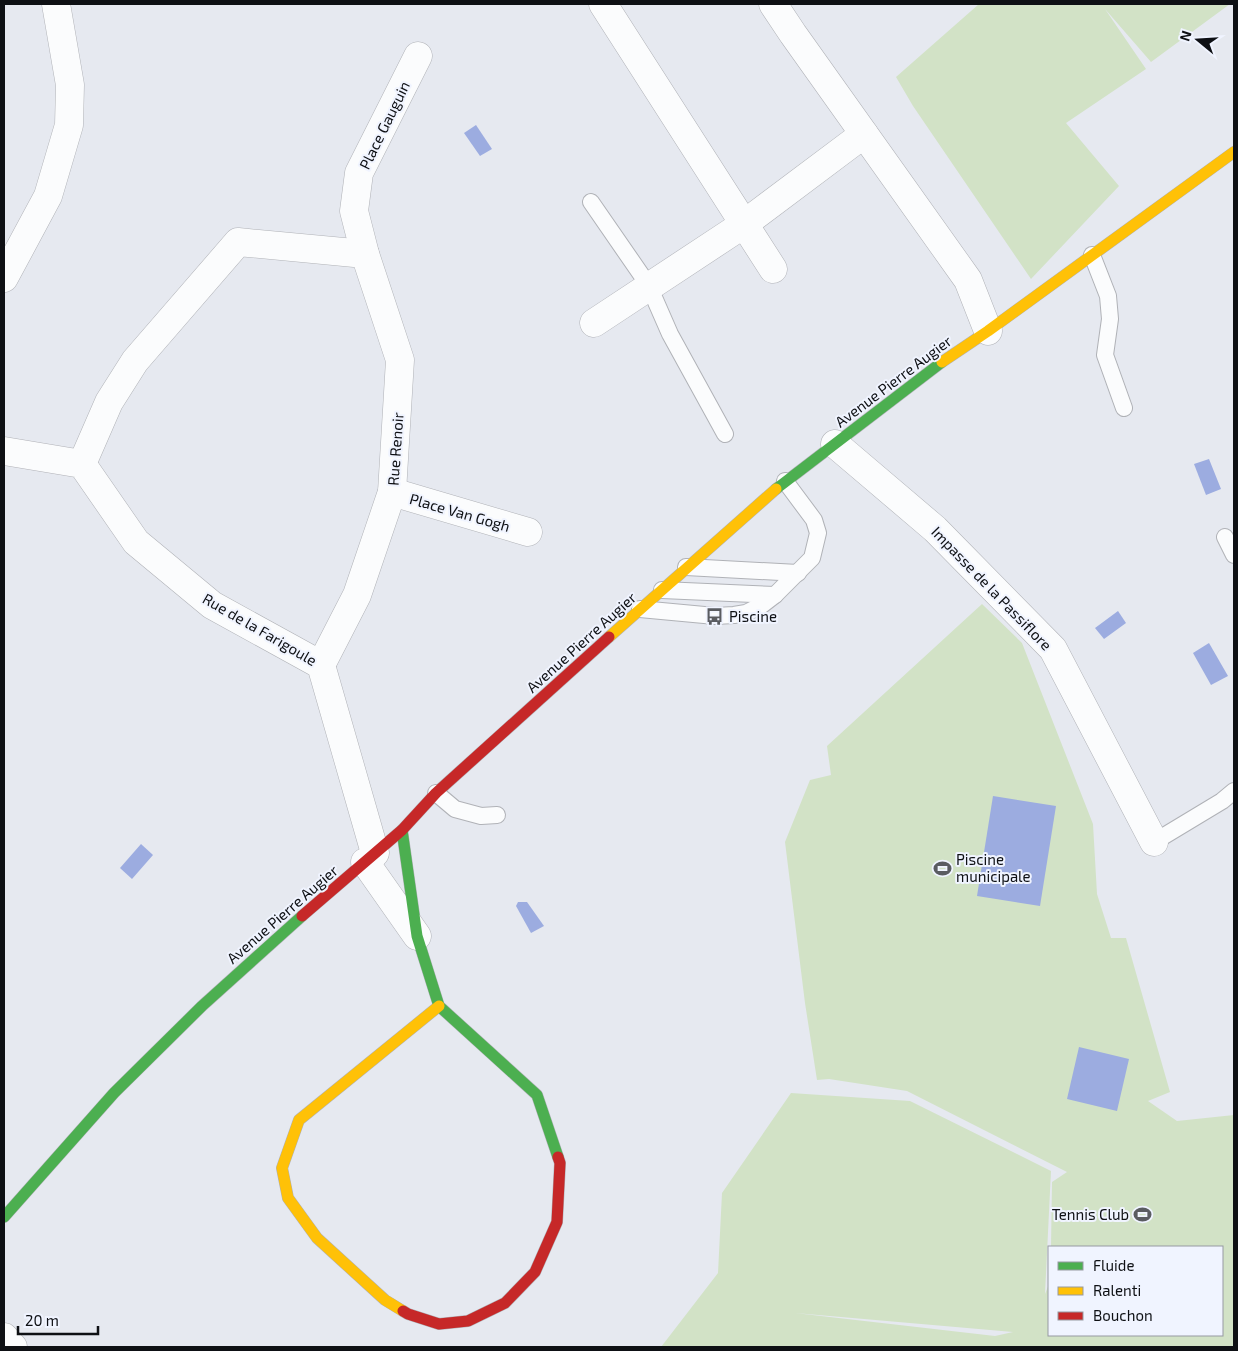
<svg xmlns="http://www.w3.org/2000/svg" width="1238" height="1351" font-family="'Exo 2',sans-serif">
  <rect width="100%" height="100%" fill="#e6e9f0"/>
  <!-- green -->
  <g fill="#d2e2c6" fill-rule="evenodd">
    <path d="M979,4h251l-79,58 -46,-53 41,60 -80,54 53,63 -88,93 -118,-173 -17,-29z"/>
    <path d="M982,604l40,39 71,181 4,70 14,44h15l44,154 -22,9 29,20 57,-6v232h-573l57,-74 4,-80 69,-100 119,8 141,70 -6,123 4,-10v51h173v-88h-171l1,-65 15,-10 -160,-81 -78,-12 -12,1 -12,-77 -20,-161 25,-62 21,-5 -4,-29zM795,1313l218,19 -18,4z"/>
  </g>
  <!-- water -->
  <g fill="#9cace0">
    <path d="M476,125l16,24 -12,7 -16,-23z"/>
    <path d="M1209,459l12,30 -15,6 -12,-31z"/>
    <path d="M1118,611l8,12 -22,16 -9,-11z"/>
    <path d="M1209,643l19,33 -17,9 -18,-32z"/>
    <path d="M993,796l63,10 -16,100 -63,-10z"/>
    <path d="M141,844l12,11 -21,24 -12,-11z"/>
    <path d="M518,902h9l17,24 -13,7 -15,-27z"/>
    <path d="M1079,1047l50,12 -12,52 -50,-12z"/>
  </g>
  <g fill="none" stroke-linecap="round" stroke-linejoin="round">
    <defs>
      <g id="lane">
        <path d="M591,202l58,84 21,48 55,100"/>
        <path d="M1092,255l16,41 2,23 -5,36 19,53"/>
        <path d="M1225,537l9,18"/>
        <path d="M686,567l112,6"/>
        <path d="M662,590l113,5"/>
        <path d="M640,609l75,7 19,-1 12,-2 16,-8 13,-10 37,-37 6,-25 -4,-13 -29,-39"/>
        <path d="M436,793l19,16 26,7 16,-1"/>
        <path d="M1154,842l68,-41 12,-10"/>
      </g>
      <g id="street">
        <path d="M603,4l170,265"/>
        <path d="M773,4l20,30 175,246 20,51"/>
        <path d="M4,278l44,-82 21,-71 1,-40 -14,-81"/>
        <path d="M594,323l150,-99 120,-90"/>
        <path d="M835,444l100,85 118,120 101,193"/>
        <path d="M4,451l78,13 54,78 76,63 109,60 54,188"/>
        <path d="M82,464l27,-62 26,-41 103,-119 127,12"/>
        <path d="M392,492l136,40"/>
        <path d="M321,665l36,-70 35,-103 8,-132 -35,-106 -11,-43 5,-38 59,-117"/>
        <path d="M365,862l52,74"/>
        <path d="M4,1337l9,10"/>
      </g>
      <g id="fast">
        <path d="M776,489l166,-127"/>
        <path d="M402,830l15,106 22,70 98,89 21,62"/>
        <path d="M4,1217l110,-124 88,-87 100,-90"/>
      </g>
      <g id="slow">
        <path d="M942,362l46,-31 246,-179"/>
        <path d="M609,637l167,-148"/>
        <path d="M403,1311l-18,-11 -68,-62 -29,-40 -6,-30 17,-48 140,-114"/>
      </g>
      <g id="jam">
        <path d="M302,916l100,-86 34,-37 173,-156"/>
        <path d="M403,1311l5,3 31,10 29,-3 37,-18 30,-31 22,-50 3,-59 -2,-6"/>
      </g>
    </defs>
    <!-- lane casing -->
    <use href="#lane" stroke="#b0b2b7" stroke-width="18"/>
    <!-- street casing -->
    <use href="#street" stroke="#b0b2b7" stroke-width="29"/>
    <!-- fast casing -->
    <use href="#fast" stroke="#b0b2b7" stroke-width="12"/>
    <!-- slow casing -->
    <use href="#slow" stroke="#b0b2b7" stroke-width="12"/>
    <!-- jam casing -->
    <use href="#jam" stroke="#b0b2b7" stroke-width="12"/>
    <!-- lane -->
    <use href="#lane" stroke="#fbfcfd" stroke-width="16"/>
    <!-- street -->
    <use href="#street" stroke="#fbfcfd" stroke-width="28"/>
    <!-- fast -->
    <use href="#fast" stroke="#4caf50" stroke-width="11"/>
    <!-- slow -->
    <use href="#slow" stroke="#ffc107" stroke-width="11"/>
    <!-- jam -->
    <use href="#jam" stroke="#c62828" stroke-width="11"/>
  </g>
  <!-- icons -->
  <defs>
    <symbol id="bus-bare" viewBox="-9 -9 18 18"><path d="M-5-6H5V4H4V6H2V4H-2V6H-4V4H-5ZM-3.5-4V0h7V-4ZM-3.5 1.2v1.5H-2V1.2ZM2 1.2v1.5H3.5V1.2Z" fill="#5a5c61" stroke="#f0f4ff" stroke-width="2.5" paint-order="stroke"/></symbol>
    <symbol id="stadium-bare" viewBox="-9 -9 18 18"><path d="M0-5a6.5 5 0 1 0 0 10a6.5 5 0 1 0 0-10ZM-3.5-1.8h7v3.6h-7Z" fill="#5a5c61" stroke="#f0f4ff" stroke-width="2.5" paint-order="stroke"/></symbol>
  </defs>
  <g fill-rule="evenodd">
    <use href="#bus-bare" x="702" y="604" width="25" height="25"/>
    <use href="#stadium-bare" x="930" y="856" width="25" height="25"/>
    <use href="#stadium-bare" x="1130" y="1202" width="25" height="25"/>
  </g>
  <g text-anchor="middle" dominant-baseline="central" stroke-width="4" stroke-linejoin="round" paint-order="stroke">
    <!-- street labels -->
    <g font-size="15" fill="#0e1014" stroke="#f0f4ff">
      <text transform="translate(384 125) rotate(-64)">Place Gauguin</text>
      <text transform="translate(893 381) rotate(-37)">Avenue Pierre Augier</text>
      <text transform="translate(395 449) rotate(-86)">Rue Renoir</text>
      <text transform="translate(460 512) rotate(16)">Place Van Gogh</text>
      <text transform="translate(992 588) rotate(46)">Impasse de la Passiflore</text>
      <text transform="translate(260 629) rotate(30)">Rue de la Farigoule</text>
      <text transform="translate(581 642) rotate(-42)">Avenue Pierre Augier</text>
      <text transform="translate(282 914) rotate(-41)">Avenue Pierre Augier</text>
    </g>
    <!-- poi labels -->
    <g font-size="15" fill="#0e1014" stroke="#f0f4ff" text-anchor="start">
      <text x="729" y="616">Piscine</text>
      <text x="956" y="859">Piscine<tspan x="956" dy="17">municipale</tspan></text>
      <text x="1129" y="1214" text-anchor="end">Tennis Club</text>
    </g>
  </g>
  <!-- border -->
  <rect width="1238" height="1351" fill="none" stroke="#0e1014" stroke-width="10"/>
  <!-- legend -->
  <rect x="1048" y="1246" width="175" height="90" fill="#f0f4ff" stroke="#9699a1"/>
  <rect x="1058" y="1262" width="25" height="8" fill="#4caf50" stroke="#9699a1"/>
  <text x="1093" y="1271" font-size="15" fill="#0e1014">Fluide</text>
  <rect x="1058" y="1287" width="25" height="8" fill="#ffc107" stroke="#9699a1"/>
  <text x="1093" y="1296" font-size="15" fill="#0e1014">Ralenti</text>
  <rect x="1058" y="1312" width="25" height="8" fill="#c62828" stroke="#9699a1"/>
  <text x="1093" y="1321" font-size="15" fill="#0e1014">Bouchon</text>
  <!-- north arrow -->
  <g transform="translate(1198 40) rotate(288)" stroke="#f0f4ff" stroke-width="4" paint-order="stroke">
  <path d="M0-4L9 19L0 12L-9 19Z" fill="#0e1014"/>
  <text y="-8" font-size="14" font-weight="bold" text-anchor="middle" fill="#0e1014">N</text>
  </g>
  <!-- scale -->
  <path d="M18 1326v8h80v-8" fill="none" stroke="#0e1014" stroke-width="2.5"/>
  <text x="25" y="1326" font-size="15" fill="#0e1014" stroke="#f0f4ff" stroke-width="4" paint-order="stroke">20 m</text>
</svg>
